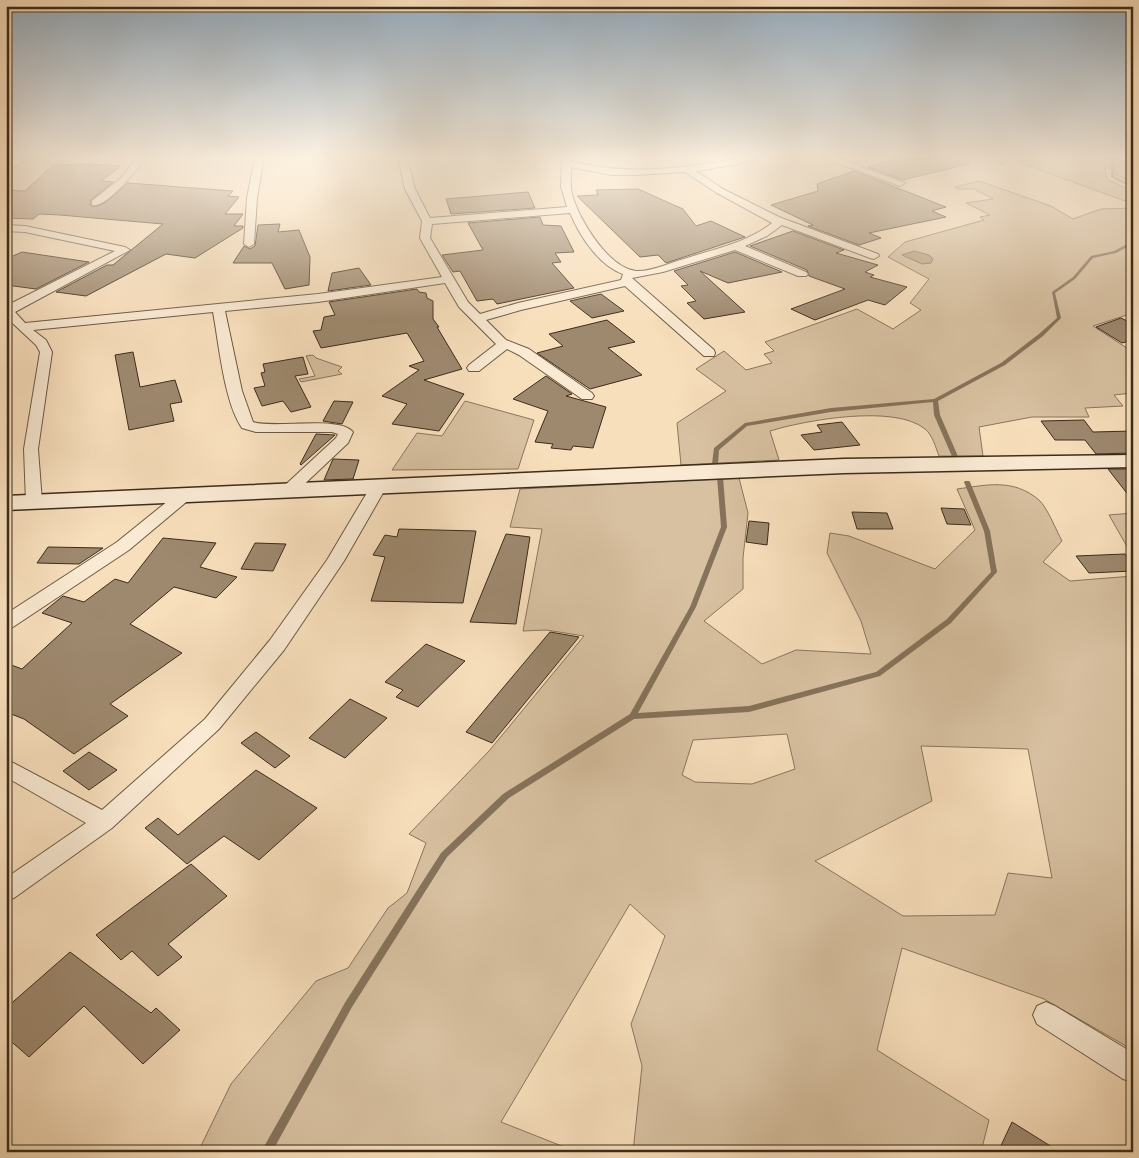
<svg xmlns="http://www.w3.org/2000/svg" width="1139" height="1158" font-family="'Gentium Book Plus',serif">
  <rect width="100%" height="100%" fill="#f8dfbc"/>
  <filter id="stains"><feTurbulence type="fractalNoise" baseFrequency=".004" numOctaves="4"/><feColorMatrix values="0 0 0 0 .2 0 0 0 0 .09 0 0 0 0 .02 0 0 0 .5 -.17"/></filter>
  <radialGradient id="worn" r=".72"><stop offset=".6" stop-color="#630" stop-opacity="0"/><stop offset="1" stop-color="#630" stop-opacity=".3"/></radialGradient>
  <!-- green -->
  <g fill="#d8c1a1" stroke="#8a765e" fill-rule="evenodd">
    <path d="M1040,157h93v26l-18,-9 1,-5 -11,-1 2,11 26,13v8l-8,1 -107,-39z"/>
    <path d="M979,181l72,25 22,13 28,-10 32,-1v105l-40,13 40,26v41l-19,2 9,11 -38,2 4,9h-57l-53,10 4,29h-44c-3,-8 -7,-22 -14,-27 -30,-25 -119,-9 -155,2l9,29 -98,5 -4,-42 49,-32 -30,-22 28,-18 22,19 26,-7 -8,-9 10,-3 -9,-9 92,-33 36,20 28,-19 -11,-7 19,-24 -41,-22 17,-15 79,-22 -4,-3 10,-2 -24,-12 27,-4 -19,-10h-17l-2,-2z"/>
    <path d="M313,355l3,3 26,9 -4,4 4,3 -41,8 -2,-3 16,-3 -9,-20z"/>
    <path d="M465,401l69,19 -16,49 -126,1 25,-37 25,3z"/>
    <path d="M739,478l9,35 -5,45v31l-39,32 58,43 34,-14 75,4 -10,-33 -34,-68 3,-20 19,3 86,33 40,-39 -18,-41c30,-4 56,-11 82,11 8,7 17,30 23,41l-19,21 27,19 63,-5v474l-89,-51 -142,-51 -25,102 112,70 -8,32h-348l9,-86 -11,-42 34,-88 -35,-32 -129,218 76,30h-379l33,-68 85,-103 32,-13 40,-60 19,-15 19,-50 -17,-9 80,-83 95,-115 -38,-6 -23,1 19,-102 -32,-2 10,-38zM787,734l8,35 -43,15 -57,-2 -13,-7 11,-35zM921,746l107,3 24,129 -44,-5 -13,42 -92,1 -88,-55 117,-60z"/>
    <path d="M1133,513v44l-24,-42z"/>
  </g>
  <!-- water -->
  <path fill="#b8a285" stroke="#86735b" d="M914,251l15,4 4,4 -2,4 -9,1 -20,-9z"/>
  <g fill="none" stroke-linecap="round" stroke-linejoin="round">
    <!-- stream -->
    <g fill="#86735b" fill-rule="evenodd">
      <path d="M1111,157h4l-1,19 19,10v2l-22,-11z"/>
      <path d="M1133,241v3l-17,9 -23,5 -18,21 -20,14 6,25 -18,18 -38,29 -67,36 2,14 20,46 -1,1 -2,1 -3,-2 -20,-46 -1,-13 -102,10 -84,14 -28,24 -1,14 -3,2 -3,-2 2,-16 31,-25 86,-15 103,-9 67,-36 38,-29 18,-16 -5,-26 21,-15 18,-21 23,-5z"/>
      <path d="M720,475l3,2 4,50 -31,80 -58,106 111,-7 127,-34 71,-53 44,-47 -7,-41 -20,-49 1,-1h4l1,1 20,49 7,41 -46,51 -71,53 -131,36 -115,7 -125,79 -62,59 -95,150 -80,145h-11l85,-151 95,-148 62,-59 127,-80 60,-107 31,-80 -4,-50z"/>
    </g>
  </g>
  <!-- building -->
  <g fill="#9e896f" stroke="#3c2c1b">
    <path d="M902,157h67v7l-67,16 -34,-13z"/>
    <path d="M88,164l33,2 -20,15 12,1 -22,18v6h7l8,-4 22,-19 105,8 -5,5 11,1 -14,17h18l-9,12h9v2l-48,30 -29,-4 -80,42 -30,-4 51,-27h6l50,-41 -103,-9 -21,-1 -6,5 -27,-1v-28l19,1 28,-26z"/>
    <path d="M854,171l92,36 -14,4 14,6 -77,16 12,5 -22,7 -51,-19 5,-1 -42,-20 47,-14 -1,-7z"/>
    <path d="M638,189l45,20 13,17 15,-5 34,16 -79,26 -8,-8 -18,2 -63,-61 21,-1 -2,-5z"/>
    <path d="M528,192l7,16 -84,6 -5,-15z"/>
    <path d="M540,217l3,8 18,1 13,26 -19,1 6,9 -9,1 22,25 -77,16 -4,-5 -16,2 -17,-30 -7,1 -11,-17 41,-5 -15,-27z"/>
    <path d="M280,224l-2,8 21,-2 11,27 -1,28 -24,4 -13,-26h-39l11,-17 6,3 5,-3 3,-21z"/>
    <path d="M793,231l51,19 -8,3 42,12 -13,7 9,3 -4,2 37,10 -22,18 -17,-5 -53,20 -24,-11 54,-20 -36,-13 -2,-6 -57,-24z"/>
    <path d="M22,252l67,10 -53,27 -30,-4v-26z"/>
    <path d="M735,252l47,20 -54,11 -28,-12 45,41 -41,7 -17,-16 9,-2 -15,-15 7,-1 -14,-14z"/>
    <path d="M359,268l12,17 -43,6 4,-18z"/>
    <path d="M417,289l2,3 7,1 1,5 6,3v18l6,8h-2l25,42 -38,11 40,14 -25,37 -47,-7 15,-20 -25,-8 37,-26 -10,-4 15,-5 -17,-28 -86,15 -8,-17 8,-1 3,-13 11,-2 -6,-13z"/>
    <path d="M601,294l23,17 -32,7 -22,-17z"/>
    <path d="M1121,318l12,6v16l-11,3 -26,-16z"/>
    <path d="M607,320l28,22 -27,6 34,27 -52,14 -53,-36 26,-7 -14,-12z"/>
    <path d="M133,352l7,35 35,-7 7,22 -12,2 4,17 -45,9 -14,-75z"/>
    <path d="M303,357l5,17 -13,2 16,31 -20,5 -8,-11 -21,5 -8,-18 11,-2 -4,-13 4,-1 -2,-8z"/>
    <path d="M546,376l26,18 -6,2 40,11 -13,41 -20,-2 -2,4 -20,-2 2,-4 -18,-2 13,-31 -35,-12z"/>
    <path d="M334,401l19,1 -11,22 -19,-3z"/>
    <path d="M1084,420l9,12 40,-1v22l-37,1 -11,-14h-30l-14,-19z"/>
    <path d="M842,422l18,23 -46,5 -13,-15 21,-3 -5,-7z"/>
    <path d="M316,434l19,1 -34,30 -1,-1z"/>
    <path d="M333,459l26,1 -6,19 -29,1z"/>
    <path d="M1108,469h25v32z"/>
    <path d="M941,508l23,1 7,16 -24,-1z"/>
    <path d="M852,512l35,1 6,16h-36z"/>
    <path d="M749,521l20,2 -2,22 -21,-3z"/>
    <path d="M399,529l77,2 -13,72 -92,-2 14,-44 -12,-2 12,-20 12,2z"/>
    <path d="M506,534l24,3 -14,87 -46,-2z"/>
    <path d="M163,538l53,5 -16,24 37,10 -21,21 -42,-11 -44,37 52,29 -72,51 18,12 -54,38 -50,-35 -18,-7v-49l16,6 50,-46 -30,-10 21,-17 21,6 31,-23 13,4z"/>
    <path d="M255,543l31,1 -13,27 -32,-2z"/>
    <path d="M48,547l55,1 -24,16 -42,-1z"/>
    <path d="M1125,554l8,10v7l-44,2 -13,-17z"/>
    <path d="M550,632l29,5 -87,106 -26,-11z"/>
    <path d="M426,644l39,17 -47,46 -22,-10 7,-7 -18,-8z"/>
    <path d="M350,699l37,19 -42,40 -36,-20z"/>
    <path d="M256,732l34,24 -15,12 -34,-25z"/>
    <path d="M89,752l28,18 -28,20 -26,-19z"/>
    <path d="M256,770l61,38 -58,52 -35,-24 -37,28 -42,-36 13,-10 20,17z"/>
    <path d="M191,864l36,32 -59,48 14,13 -24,19 -26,-25 -11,9 -25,-25z"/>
    <path d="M70,952l81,61 5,-5 24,22 -37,34 -59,-58 -55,51 -23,-20v-29z"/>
    <path d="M1012,1122l48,30h-62z"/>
  </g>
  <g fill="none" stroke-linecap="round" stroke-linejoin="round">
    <defs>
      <g id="street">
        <path d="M18,157h11l-23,16v-7z"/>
        <path d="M137,157h9c-9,13 -39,51 -54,48v-4l30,-24z"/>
        <path d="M255,157h9l-7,41 -3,46 -5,3 -5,-3 3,-46z"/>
        <path d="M398,157h9l8,32 15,29 137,-11 -6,-20 1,-30h8l1,4c39,11 79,10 119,5 25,-3 48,-9 73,-9l-25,7 -42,7 27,18 56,28 99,37 1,2 -5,3 -4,-1 -88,-33 -15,11 -22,10 61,26 2,2 -2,2h-8l-63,-26 -72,22 -31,6 82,72 1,3 -1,3h-10l-79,-70 -104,24 -35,10 20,20 23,9 63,44 2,3 -2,3h-10l-63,-44 -12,-6 -28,22h-10l-2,-3 2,-3 27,-21 -37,-37 -14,-24 -127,19 -93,9 17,80 11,31c21,7 87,-7 100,10l-5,11 -53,50h-12l-2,-3 2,-3 53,-49 2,-4 -6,-2h-76l-14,-4c-18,-26 -23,-84 -29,-116l-180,18 13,10 6,12 -14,97 4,53 -2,3h-12l-2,-3 -2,-53 16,-97 -4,-7 -30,-28v-11l109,-55 -90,-19 -19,-1v-6l19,1 100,21 5,3 -115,62 10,11 293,-29 124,-17 -22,-39 2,-17 -17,-32zM571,167l40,8h25l49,-3 32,21 55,30c-25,20 -58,26 -88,36 -15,4 -33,13 -48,12 -28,-3 -58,-53 -64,-77 -2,-9 -1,-18 -1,-27zM570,213c10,23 28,52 53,61l-2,6 -103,23 -38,11 -12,-12 -38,-64 2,-14z"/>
        <path d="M821,157h14l70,26 -5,3 -3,-1z"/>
        <path d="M988,157h14l5,4 -4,3z"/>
        <path d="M379,481l6,2 2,3 -43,75 -60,89 -65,79 -107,99 -98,70 -8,3v-23l80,-55 -80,-46v-18l96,51 103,-91 65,-79 57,-80 44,-74 2,-3z"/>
        <path d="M185,490l6,2 2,3 -2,3 -62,52 -116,77 -7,2v-15l111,-72 62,-50z"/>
        <path d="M1046,1002l9,4 78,47v29l-10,-3 -86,-55 -4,-9 4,-9z"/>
      </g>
      <path id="secondary" d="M1133,455v12l-289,6 -838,37v-14l838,-37z"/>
    </defs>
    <!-- street casing -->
    <use href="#street" stroke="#6b5943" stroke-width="2"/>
    <!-- secondary casing -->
    <use href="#secondary" stroke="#3c2c1b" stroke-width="3"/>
    <!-- street -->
    <use href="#street" fill="#faead3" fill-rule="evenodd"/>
    <!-- secondary -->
    <use href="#secondary" fill="#faead3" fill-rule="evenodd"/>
  </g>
  <!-- sky -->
  <linearGradient id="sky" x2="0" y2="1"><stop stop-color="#95adc0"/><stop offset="0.49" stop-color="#fcf1e1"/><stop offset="1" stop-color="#fcf1e1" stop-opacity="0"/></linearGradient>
  <rect width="1139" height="320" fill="url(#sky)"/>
  <!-- margin -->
  <rect width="1139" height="1158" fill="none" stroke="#f8dfbc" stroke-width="25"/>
  <rect x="8" y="8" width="1124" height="1143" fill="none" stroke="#3c2c1b" stroke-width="2.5"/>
  <rect x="12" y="12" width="1114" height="1133" fill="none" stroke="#3c2c1b"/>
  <rect width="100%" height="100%" filter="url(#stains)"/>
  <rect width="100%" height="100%" fill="url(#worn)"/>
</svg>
